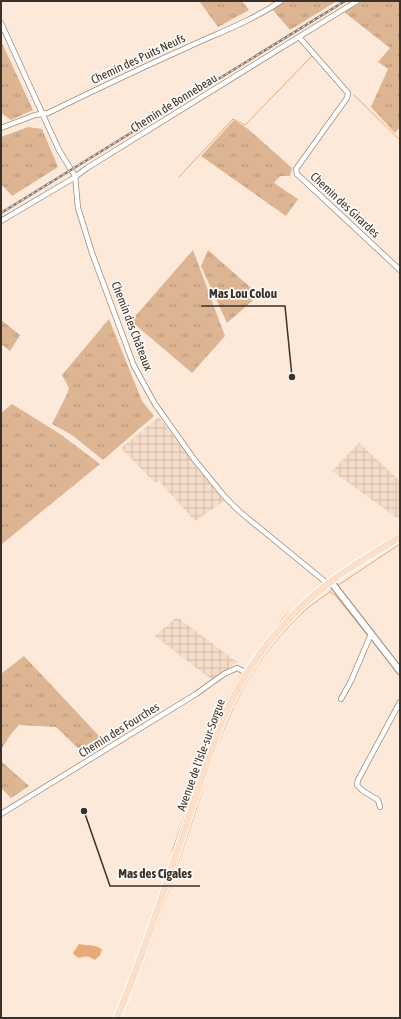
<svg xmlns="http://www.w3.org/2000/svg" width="401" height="1019" font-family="'Asap Condensed',sans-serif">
  <defs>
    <pattern id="industrial-grid" width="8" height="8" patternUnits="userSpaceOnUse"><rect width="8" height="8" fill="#f5dcc8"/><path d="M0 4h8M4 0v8" fill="none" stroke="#d3bdac"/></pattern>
    <pattern id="grass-tufts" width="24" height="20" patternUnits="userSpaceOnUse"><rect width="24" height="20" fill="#deb593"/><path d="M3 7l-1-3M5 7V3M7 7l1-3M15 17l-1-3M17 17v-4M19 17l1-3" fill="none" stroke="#b59478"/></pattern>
  </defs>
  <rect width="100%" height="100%" fill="#fde9da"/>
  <!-- industrial -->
  <g fill="url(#industrial-grid)">
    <path d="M159,417l39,52 26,32 -29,20 -36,-40 -4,2 -34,-35z"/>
    <path d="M359,443l41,38v39l-68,-49z"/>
    <path d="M177,617l60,45 -25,18 -57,-44z"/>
  </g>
  <!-- grass -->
  <g fill="url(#grass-tufts)">
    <path d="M199,1h43l7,9 -31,17z"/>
    <path d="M285,1h52l-47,29 -18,-21z"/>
    <path d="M361,1h39v126l-5,6 -24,-26 17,-38 -10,-7 12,-14 -46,-36z"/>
    <path d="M1,41l32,69 -22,10 -10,-7z"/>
    <path d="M234,120l14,9 44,39 -2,8h-10l-6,7 24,16 -12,17 -85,-60z"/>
    <path d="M28,127l14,2 16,38 -46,29 -11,-12v-47z"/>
    <path d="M193,250l32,86 -33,37 -61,-52z"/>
    <path d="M208,250l51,45 -32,28 -26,-57z"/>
    <path d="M109,319l33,82 12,15 -51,44 -31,-25 -20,-11 16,-32 1,-4 -7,-13z"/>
    <path d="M1,320l19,15 -10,16 -9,-7z"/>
    <path d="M12,404l48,30 40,30 -98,80 -1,-131z"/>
    <path d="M24,656l77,82 -22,11 -23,-22 -37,-2 -8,9 -9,14 -1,-1v-73z"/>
    <path d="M1,761l28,25 -18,12 -10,-10z"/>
  </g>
  <!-- water -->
  <path fill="#e8aa76" d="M79,944c7,2 18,0 23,6l-2,5 -5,5c-2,-1 -4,-2 -6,-3 -8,-2 -9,5 -16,-4z"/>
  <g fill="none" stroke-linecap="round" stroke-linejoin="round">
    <!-- stream -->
    <g stroke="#e8aa76" stroke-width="1">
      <path d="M354,95l46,45"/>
      <path d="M179,177l54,-58 12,6 67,-69"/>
      <path d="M374,549l26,-17"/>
      <path d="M327,580l6,-4"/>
      <path d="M337,586l63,-42"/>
      <path d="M330,592l5,3 34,42"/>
      <path d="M270,635l14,-18 39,-34"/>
      <path d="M371,639l29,37"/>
      <path d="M172,852l50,-143 20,-36"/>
      <path d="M121,1017c29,-67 51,-137 75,-207 16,-50 32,-103 63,-147 13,-19 29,-37 45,-52 9,-8 20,-14 29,-22"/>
    </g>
    <defs>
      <g id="street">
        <path d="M1,23l58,127 16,26 3,32 14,45 42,113 21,38 39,55 30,37 16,16 88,72"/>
        <path d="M299,37l49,56 -1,5 -51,71 1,5 103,96"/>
        <path d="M1,128l34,-13 13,-2c45,-22 91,-44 138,-65 32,-15 66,-27 95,-47"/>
        <path d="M1,221l71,-42 15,-11 270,-167"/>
        <path d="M341,699l10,-18 20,-47"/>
        <path d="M380,807l-2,-7 -15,-9 -6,-6 1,-5 42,-78"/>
        <path d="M1,814l195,-120 28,-20 13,-6 10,5"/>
      </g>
      <path id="secondary" d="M331,582l69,89"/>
      <path id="primary" d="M117,1018c40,-96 68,-196 104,-294 23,-56 60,-104 108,-141 22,-17 47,-31 71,-46"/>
    </defs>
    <!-- street casing -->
    <use href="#street" stroke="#9d8c7e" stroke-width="6"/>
    <!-- secondary casing -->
    <use href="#secondary" stroke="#9d8c7e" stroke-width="8"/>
    <!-- primary casing -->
    <use href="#primary" stroke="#fff" stroke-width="9"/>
    <!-- street -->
    <use href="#street" stroke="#fff" stroke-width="4.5"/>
    <!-- secondary -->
    <use href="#secondary" stroke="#fff" stroke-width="6"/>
    <!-- primary -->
    <use href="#primary" stroke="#fbdfc8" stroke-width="7"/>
    <defs>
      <path id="rail" d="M1,213l344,-212"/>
    </defs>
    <!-- rail casing -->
    <use href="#rail" stroke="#877a71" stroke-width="2.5"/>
    <!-- rail -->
    <use href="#rail" stroke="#fefaf6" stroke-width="1" stroke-dasharray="3" stroke-linecap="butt"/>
  </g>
  <g text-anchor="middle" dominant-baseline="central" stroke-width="3.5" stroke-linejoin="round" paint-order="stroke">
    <!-- street labels -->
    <g font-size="12" fill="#39312b" stroke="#fefaf6">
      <text transform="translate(138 59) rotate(-25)">Chemin des Puits Neufs</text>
      <text transform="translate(174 103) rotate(-32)">Chemin de Bonnebeau</text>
      <text transform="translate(345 205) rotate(43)">Chemin des Girardes</text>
      <text transform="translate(132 326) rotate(69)">Chemin des Châteaux</text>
      <text transform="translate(119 730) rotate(-32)">Chemin des Fourches</text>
      <text transform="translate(201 755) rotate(-70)">Avenue de l'Isle-sur-Sorgue</text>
    </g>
  </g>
  <!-- callouts -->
  <path fill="none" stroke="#39312b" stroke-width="1.5" d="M292 377L285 306H201M84 811L110 886H200"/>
  <g fill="#39312b" stroke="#fefaf6" stroke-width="1.5">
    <circle cx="292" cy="377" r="4"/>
    <circle cx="84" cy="811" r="4"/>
  </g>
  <g font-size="13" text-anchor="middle" font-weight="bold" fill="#39312b" stroke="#fefaf6" stroke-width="3.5" stroke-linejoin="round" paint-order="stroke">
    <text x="243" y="298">Mas Lou Colou</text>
    <text x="155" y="878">Mas des Cigales</text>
  </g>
  <!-- border -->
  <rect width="401" height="1019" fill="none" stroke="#39312b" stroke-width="4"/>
</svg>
